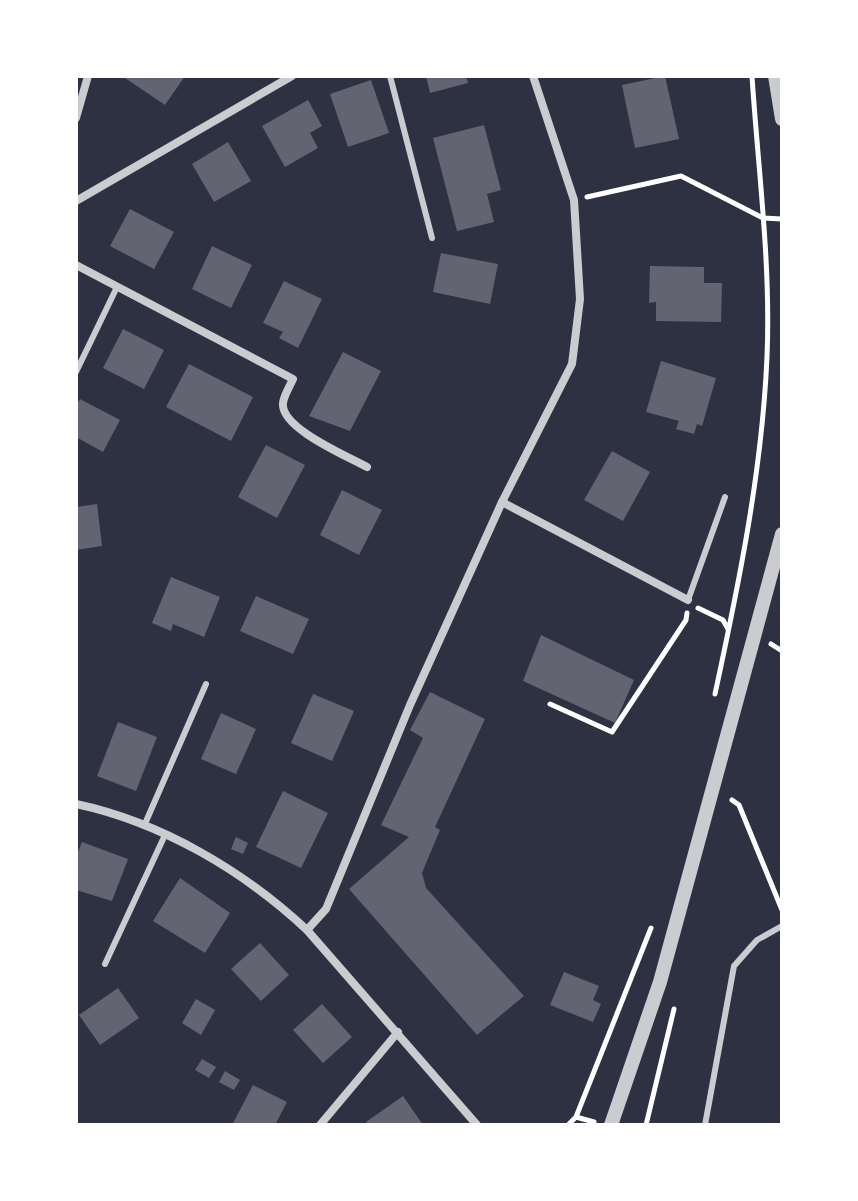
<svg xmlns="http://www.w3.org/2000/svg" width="858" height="1201" font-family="'Fira Sans Condensed',sans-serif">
  <rect width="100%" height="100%" fill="#2d3142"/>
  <!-- building -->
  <g fill="#626471">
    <path d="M122,76h63l-20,29z"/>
    <path d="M426,76h40l2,7 -38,10z"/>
    <path d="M665,76l14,63 -44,9 -13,-63z"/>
    <path d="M371,80l18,53 -41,14 -18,-53z"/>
    <path d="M308,100l14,26 -12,7 8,15 -33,19 -23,-41z"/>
    <path d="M484,125l17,65 -14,4 7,28 -37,9 -24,-93z"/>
    <path d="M228,142l23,39 -37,21 -22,-38z"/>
    <path d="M130,209l44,23 -20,37 -44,-23z"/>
    <path d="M212,246l40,19 -21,43 -39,-19z"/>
    <path d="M441,253l57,11 -8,40 -57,-12z"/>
    <path d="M650,266l54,1v16h18l-1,39 -65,-1v-19l-7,1z"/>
    <path d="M284,281l38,18 -24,49 -19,-10 4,-6 -20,-9z"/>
    <path d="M123,329l41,21 -20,39 -41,-21z"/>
    <path d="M343,352l38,19 -31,60 -41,-15z"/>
    <path d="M661,361l55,17 -14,48 -5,-2 -3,10 -18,-5 3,-8 -33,-9z"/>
    <path d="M189,364l64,33 -22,44 -65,-34z"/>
    <path d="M80,399l40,21 -17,32 -27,-15v-31z"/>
    <path d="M266,445l39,20 -28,53 -39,-21z"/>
    <path d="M612,451l38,21 -27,49 -39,-21z"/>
    <path d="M342,490l40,20 -23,45 -39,-20z"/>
    <path d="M97,504l5,42 -26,4v-43z"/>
    <path d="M171,577l49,20 -16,40 -31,-13 -2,7 -19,-8z"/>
    <path d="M256,596l53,23 -16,35 -53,-23z"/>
    <path d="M541,635l93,45 -19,43 -92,-42z"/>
    <path d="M430,692l55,27 -50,108 5,3 -18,43 4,15 98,108 -47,39 -128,-146 60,-52 -28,-12 42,-87 -13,-8z"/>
    <path d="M313,694l41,17 -22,50 -41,-18z"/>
    <path d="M221,713l35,16 -20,45 -35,-15z"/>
    <path d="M118,722l39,15 -21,54 -39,-15z"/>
    <path d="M283,791l45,22 -27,55 -45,-21z"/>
    <path d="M236,837l12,6 -5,11 -12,-5z"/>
    <path d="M82,842l46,17 -16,42 -36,-11v-33z"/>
    <path d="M180,878l50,35 -25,40 -52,-32z"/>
    <path d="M260,943l29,32 -28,26 -30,-32z"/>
    <path d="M564,972l35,14 -6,14 8,4 -8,18 -43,-17z"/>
    <path d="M118,988l21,30 -39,27 -21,-30z"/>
    <path d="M196,999l19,11 -14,25 -19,-12z"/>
    <path d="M322,1004l30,33 -29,26 -30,-33z"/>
    <path d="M202,1059l14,8 -7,11 -14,-8z"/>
    <path d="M225,1071l15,9 -6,10 -15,-8z"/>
    <path d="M253,1085l34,17 -12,23h-43z"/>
    <path d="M403,1096l20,29h-55l-2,-3z"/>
  </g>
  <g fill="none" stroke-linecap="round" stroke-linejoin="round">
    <!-- path -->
    <g stroke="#fff" stroke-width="5">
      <path d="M587,197l94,-21 82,42 19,1"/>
      <path d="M698,608l25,12 5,9"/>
      <path d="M771,644l11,7"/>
      <path d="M715,694c24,-111 47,-223 52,-337 4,-94 -9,-188 -15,-281"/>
      <path d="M550,704l62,28 74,-112 1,-7"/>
      <path d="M732,800l7,5 43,105"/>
      <path d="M576,1117l18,5"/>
      <path d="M568,1125l8,-8 75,-189"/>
      <path d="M646,1125l28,-116"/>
    </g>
    <!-- service -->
    <g stroke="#caccd0" stroke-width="6">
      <path d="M390,76l42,162"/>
      <path d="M76,372l41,-85"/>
      <path d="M688,600l37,-103"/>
      <path d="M144,826l62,-142"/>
      <path d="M105,964l60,-129"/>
      <path d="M705,1125l29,-159 23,-26 25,-14"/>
    </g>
    <!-- minor -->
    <g stroke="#caccd0" stroke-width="8">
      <path d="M76,118l12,-42"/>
      <path d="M76,201l216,-125"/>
      <path d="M76,265l217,114c-3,7 -9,16 -10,24 -3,25 64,53 84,64"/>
      <path d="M502,502l186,98"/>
      <path d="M76,804c85,18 168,67 231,126l170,195"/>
      <path d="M307,930l19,-21 84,-204 92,-203 70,-138 8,-65 -6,-99 -41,-124"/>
      <path d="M320,1125l78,-93"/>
    </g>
    <!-- tertiary -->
    <g stroke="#caccd0" stroke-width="14">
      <path d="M775,76l7,43"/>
      <path d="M611,1125l49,-143 122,-448"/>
    </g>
  </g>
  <!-- border -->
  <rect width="858" height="1201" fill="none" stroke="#ffffff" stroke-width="156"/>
</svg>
